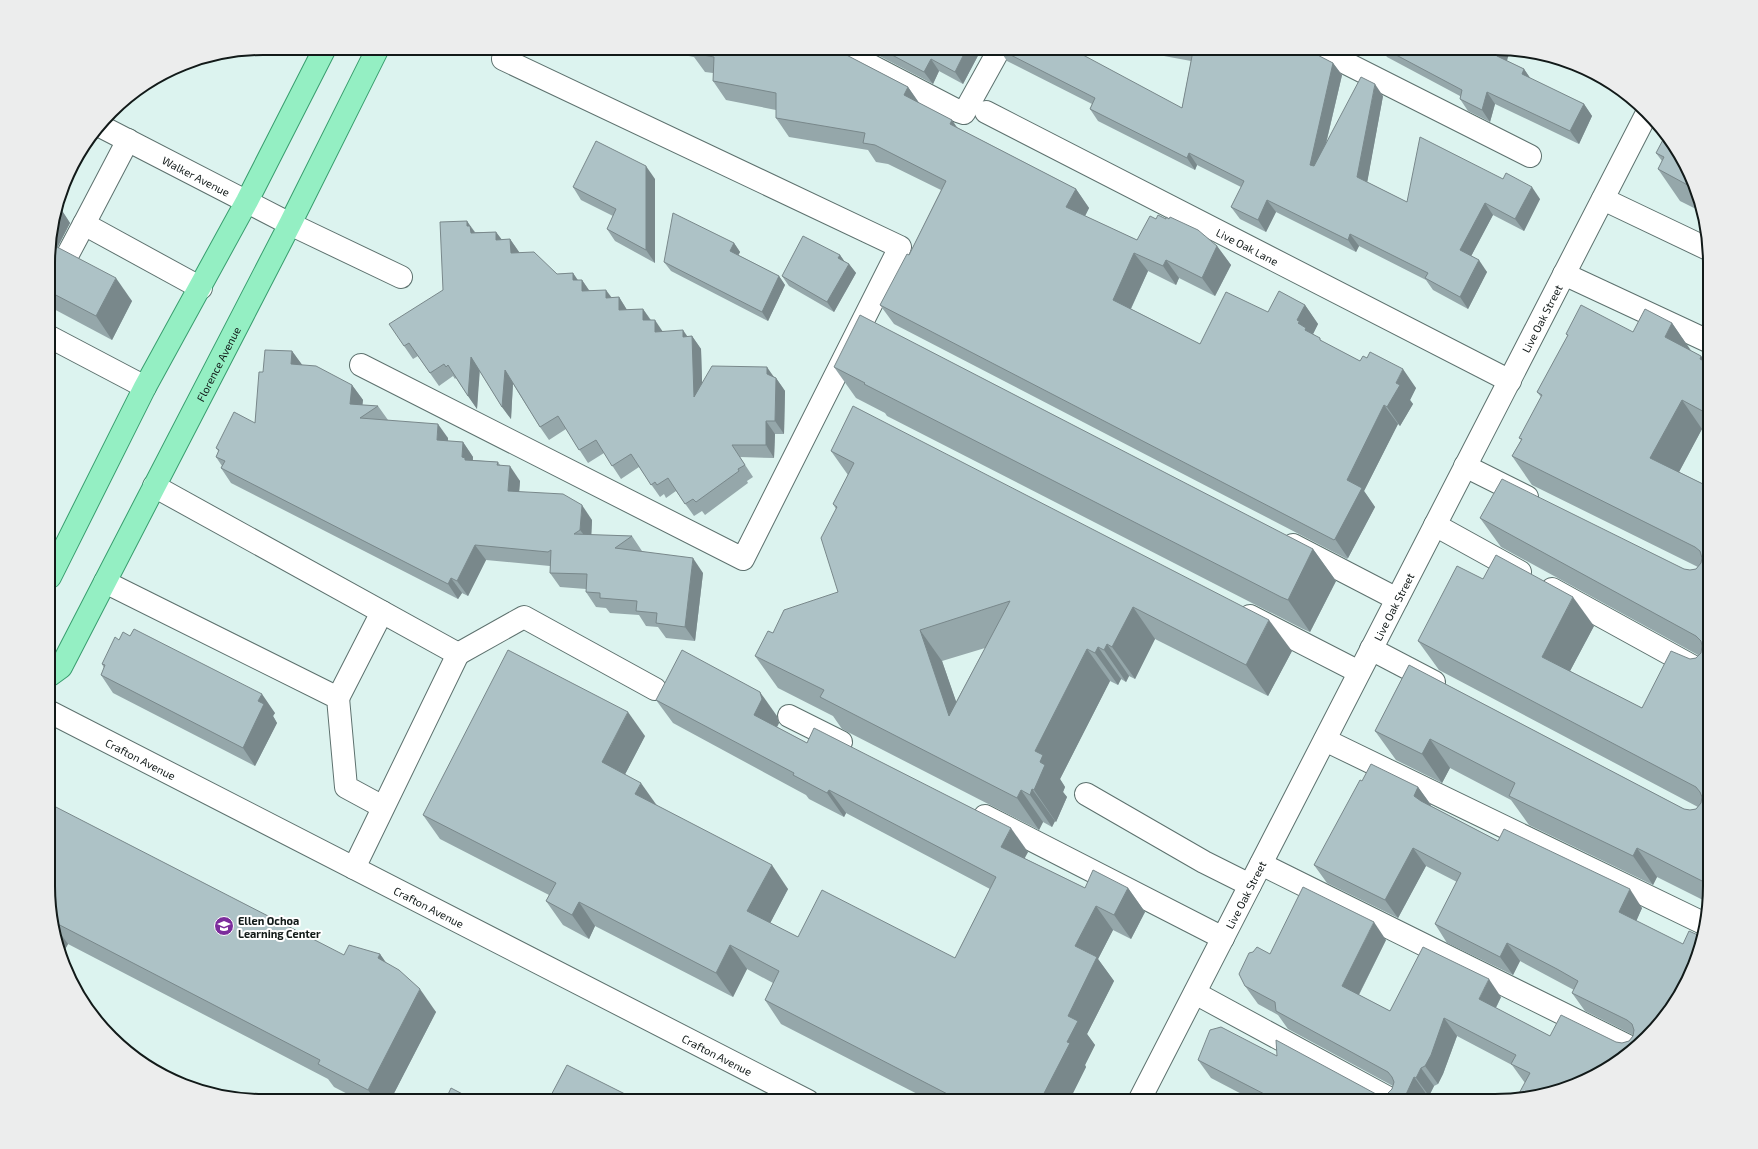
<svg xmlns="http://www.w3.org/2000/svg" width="1758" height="1149" font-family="'Exo 2',sans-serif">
  <rect width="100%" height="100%" fill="#dcf3ef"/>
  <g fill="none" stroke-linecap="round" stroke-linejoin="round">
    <defs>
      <g id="minor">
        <path d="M837,48l121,63 6,2 36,-65"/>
        <path d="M1316,48l214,108"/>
        <path id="s1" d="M986,112l524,269"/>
        <path id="s2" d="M102,127l188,97 111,53"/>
        <path d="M128,140l-44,84 117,64"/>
        <path d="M1603,199l107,51"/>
        <path d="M1564,274l146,68"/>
        <path d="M50,288l34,-64"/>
        <path d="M50,337l95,50"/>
        <path d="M361,365l382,194 157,-312 -397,-188"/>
        <path d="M1465,466l62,31"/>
        <path d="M154,486l304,168 -104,214"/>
        <path d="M1435,525l85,47"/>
        <path d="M1293,545l104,54"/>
        <path d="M105,582l233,116 8,89 37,20"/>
        <path d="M1552,589l158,87"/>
        <path d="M1250,616l109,56"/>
        <path d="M1371,649l63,33"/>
        <path d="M458,654l66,-37 131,72"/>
        <path d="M338,698l44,-86"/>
        <path id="s3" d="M50,712l758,389"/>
        <path d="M789,716l52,26"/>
        <path d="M1325,740l380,184"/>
        <path d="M1086,794l118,68 46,23"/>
        <path d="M985,816l238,122"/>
        <path d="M1261,864l373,185"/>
        <path d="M1195,993l199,108"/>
        <path id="s4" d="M1139,1101l508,-988"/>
      </g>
      <g id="major">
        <path d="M50,577l95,-190 102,-186 78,-153"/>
        <path id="s5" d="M50,675l11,-8 229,-443 88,-176"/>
      </g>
    </defs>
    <!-- minor casing -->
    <use href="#minor" stroke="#5d716e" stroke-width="24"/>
    <!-- major casing -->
    <use href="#major" stroke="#389d6e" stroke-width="24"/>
    <!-- minor -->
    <use href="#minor" stroke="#fff" stroke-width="22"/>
    <!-- major -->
    <use href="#major" stroke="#94efc3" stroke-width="22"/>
  </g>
  <!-- wall -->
  <g fill="#95a7aa" fill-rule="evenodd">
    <path d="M646,48h187l75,39 12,17 38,24 118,61 13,19 -4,8 52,24 19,-21 61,27 14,19 -16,31 -36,-18 -3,7 -28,-14 -17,38 69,35 68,-32 37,-7 13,19 -5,10 10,8 37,19 56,27 -6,12 3,4 -13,22 -2,-2 -34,67 11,16 -27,51 -1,1 -453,-235 -14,-19 29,-50 32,-65 -53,-26 -12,-2 -8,-12 -79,-13 -13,-19v-8l-50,-10 -13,-19v-8l-8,-1 -11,-15z"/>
    <path d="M864,48h118l-19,36 -24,-13 -6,13z"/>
    <path d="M1159,48h145l29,15 9,12 -16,69 57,-48 -16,86 40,20 133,-3 -16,32 -31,-16 -22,41 16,16 -19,37 -35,-19 -7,-10 -67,-34 -3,6 -80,-40 -10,20 -26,-13 -9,-12 10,-20 -44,-22 -2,5 -97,-49 -8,-12 2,-5 -85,-43 -8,-12 183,59 9,-47 -27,-5z"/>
    <path d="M1380,48h115l12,13 17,8 7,10 53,25 8,12 -13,28 -84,-40 -5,18 -22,-11 -8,-12v-3l-73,-39z"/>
    <path d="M1656,153l25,3 22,51 1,6 -24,-12 -22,-32 4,-8z"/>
    <path d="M655,179v84l-40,-22 -8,-12 6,-13 -32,-16 -8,-13z"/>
    <path d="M59,206l11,17 -13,25 75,53 -20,39 -62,-33v-72z"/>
    <path d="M467,221l8,11h21l6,8 8,-1 9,13 38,22 16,-1 4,7h5l7,10 22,8 8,-1 8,13 16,-1 8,11 11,11 26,6 4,-1 9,13 1,35 72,-7 2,1 9,13 -1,43h-9l-1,24 -34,-1 13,20 -6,4 1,2 -43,32 -3,-4 -8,5 -18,-25 -10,7 -2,-4 -4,3 -21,-30 -18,12 -17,-26 -16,10 -22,-34 -17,11 -9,-13 -27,-43 -2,35 -9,-12 -23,-37 -2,39 -21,-31 -1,1 -2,-3 -14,10 -21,-30 -5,3 -9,-13 39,-56z"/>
    <path d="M734,243l6,9 -2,3 41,21 6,9 -17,36 -97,-50 -7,-9z"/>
    <path d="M840,255l4,6 5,3 7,9 -22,39 -45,-26 -7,-10z"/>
    <path d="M1672,323l19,28 10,5 4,5 5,3v69l-8,-4 -23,43 24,12 7,-12v428l-1,3 -52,-26 -4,8 -124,-60 -18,-25 -61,-32 -8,15 -46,-23 -21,-29 34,-66 275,144 6,1 6,-1 2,-2 -259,-137 -21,-29 65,-62 111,47 -24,45 72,37 48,-49 6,-1 2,-3 -197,-108 -21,-29 204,51 6,1 6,-1 2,-2 -166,-82 -20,-29 9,-16 -2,-2 22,-41 -4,-5 31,-56 -2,-2 67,-2z"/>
    <path d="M292,351l10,14 50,20 11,15 -1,5 16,1 10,14 60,18v3l15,1 10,15v3l25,2 2,3 20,16 -1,11 73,28 -1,15 41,1 10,15 61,22 -8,68 -29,-3 -8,-11 -12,-1 -7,-11 -29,-2 -4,-5 -10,-1 -10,-15v-3l-26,-2 -10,-14v-7l-64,-6 -18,36 -6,-3 -4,6 -227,-116 -10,-15 1,-2 -6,-9 3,-5 -3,-4 39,-25 8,-51z"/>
    <path d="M834,367l479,182 23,32 -26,51 -7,-3 -416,-213 -2,-3 -29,-15z"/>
    <path d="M831,451l461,200 -24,45 -113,-57 -20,40 -6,-3 -3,6 -5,-3 -3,6 -8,-4 -50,98 5,8 -2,5 4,5 -11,25 -1,-1 -3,6 -9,-5 -4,8 -197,-101 -9,-13 -55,-28 -23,-32 18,-23 65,-41 -2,-83 -3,-5 15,-29zM985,648l-29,54 -14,-41z"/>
    <path d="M119,640l156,73 -2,3 4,7 -22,43 -142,-73 -12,-18 3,-7 -2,-4z"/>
    <path d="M656,700l121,16 2,7 -2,4 30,16 221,109 -4,6 61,30h43l17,24 -14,27 -18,-9 -15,29 16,22 -27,53 8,11 -10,20 1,2 -17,34h-138l-150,-77 -16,-24 8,-17 -26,-14 -14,28 -138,-71 -6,13 -26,-14 -17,-24 3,-6 -109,-56 -17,-24 222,-79 -20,38 32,32 131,83 -18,34 28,14 157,21 35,-69 -144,-76 -2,4 -35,-18 -3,-4 -133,-72z"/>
    <path d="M1362,781l56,6 13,18v1l67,35 144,67 -6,13 1,127 -112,35 -13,-18 -55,-29 -14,38 -5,10 -4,2 -5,10 -2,-1 -3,6h-169l-44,-23 -13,-18 79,-4 99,38 6,1 5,-1 5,-5 1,-3 -105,-57 -10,-14 -20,-11 -13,-18 25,-32 116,-14 -27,55 31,16 111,-14 -5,11 54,28 72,7 7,-2 4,-5v-1l-48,-24 -13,-18 2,-3 -54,-29 -7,14 -66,-32 -12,-19 22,-42 -31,-16 -28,52 -71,-35 -13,-18z"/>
    <path d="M50,914l294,41 36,-1 6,9 50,49 -46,89h-29l-27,-14 -6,-8 -260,-135 -5,9z"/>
  </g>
  <!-- shaded-wall -->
  <g fill="#79888b">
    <path d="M967,48h15l-19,36 -8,-12z"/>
    <path d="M1499,49l11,1 -5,18 -8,-12z"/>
    <path d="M931,59l8,12 -6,13 -9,-12z"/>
    <path d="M1333,63l9,12 -24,102 -8,-12z"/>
    <path d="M1524,69l8,12 -10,-7z"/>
    <path d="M1375,84l8,12 -17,93 -9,-12z"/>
    <path d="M908,87l13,19 -17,-11z"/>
    <path d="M1487,92l8,12 -5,18 -8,-12z"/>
    <path d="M1584,104l8,12 -13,28 -9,-13z"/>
    <path d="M952,120l13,19 -15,-15z"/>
    <path d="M1189,153l8,12 -2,5 -8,-12z"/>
    <path d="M646,166l9,13v84l-9,-13z"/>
    <path d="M1532,187l8,12 -16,32 -9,-12z"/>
    <path d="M1076,189l13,19 -9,18 -14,-19z"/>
    <path d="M1267,200l9,12 -10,20 -8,-12z"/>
    <path d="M1485,203l8,12 -25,47 -8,-12z"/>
    <path d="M59,206l11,17 -20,39v-27z"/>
    <path d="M467,221l3,5 9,12 -8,-5 -4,-7z"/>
    <path d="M496,232l9,12 -9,-4z"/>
    <path d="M1350,234l9,12 -3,6 -8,-12z"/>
    <path d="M510,239l9,13v13l-8,-12z"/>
    <path d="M734,243l6,9 -4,8 -6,-9z"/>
    <path d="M1217,246l14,19 -16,31 -13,-18z"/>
    <path d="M1134,253l14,18 -22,48 -13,-19z"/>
    <path d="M840,255l7,10 -9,-7z"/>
    <path d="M1166,260l13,18 -3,7 -13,-19z"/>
    <path d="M1479,260l8,12 -19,37 -8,-12z"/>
    <path d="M849,264l7,9 -22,39 -7,-10z"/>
    <path d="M573,273l9,13 -9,-6z"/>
    <path d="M779,276l6,9 -17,36 -6,-9z"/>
    <path d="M116,278l16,23 -20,39 -16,-24z"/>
    <path d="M582,280l8,12 -8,-1z"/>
    <path d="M606,290l9,12 -9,-4z"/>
    <path d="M619,297l8,13h-8z"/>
    <path d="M1305,305l13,19 -6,12v6l-14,-19 -1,-3z"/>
    <path d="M643,309l8,12 -8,-1z"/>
    <path d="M655,320l8,12h-8z"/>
    <path d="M1672,323l20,29 -27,-15z"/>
    <path d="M683,330l9,13 -9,-6z"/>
    <path d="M692,336l9,13 2,61 -9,-13z"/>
    <path d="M292,351l11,15 -12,-2z"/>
    <path d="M1701,356l9,12 -10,-9z"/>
    <path d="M471,357l9,12 -3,40 -9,-13z"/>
    <path d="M767,367l9,13 -9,-6z"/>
    <path d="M1403,369l13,19 -6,12 3,4 -13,22 -13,-19 9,-24z"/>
    <path d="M505,370l8,12 -2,37 -9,-12z"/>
    <path d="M776,378l9,13 -1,43 -9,-13z"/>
    <path d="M352,385l11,15 -2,18 -11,-14z"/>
    <path d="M1682,400l20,29 -31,58 -21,-29z"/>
    <path d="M1384,405l14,19 -34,67 11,16 -27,51 -13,-19 12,-59z"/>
    <path d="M766,421l9,13 -1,24 -8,-13z"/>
    <path d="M438,424l10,14 -1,17 -10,-15z"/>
    <path d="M463,442l10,15 -1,11 -10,-11z"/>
    <path d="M510,466l10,15 -2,25 -10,-15z"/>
    <path d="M582,505l10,15 -1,24 -11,-14z"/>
    <path d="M475,545l11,15 -18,36 -11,-15z"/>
    <path d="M1313,549l23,32 -26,51 -22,-32z"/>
    <path d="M693,558l10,15 -8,68 -10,-14z"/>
    <path d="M451,578l11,15 -4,6 -10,-15z"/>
    <path d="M1573,597l21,29 -32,60 -20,-29z"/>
    <path d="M1133,607l22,32 -20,40 -23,-32z"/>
    <path d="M1269,620l23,31 -24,45 -22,-31z"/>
    <path d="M920,630l22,31 30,86 -23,-31z"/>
    <path d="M1107,644l22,32 -3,6 -22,-32z"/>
    <path d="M1098,647l23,32 -3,6 -23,-32z"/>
    <path d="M1087,649l23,32 -50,98 5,8 -2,5 4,5 -11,25 -22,-32 6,-28 -5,-11z"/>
    <path d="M760,692l17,24 2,7 -8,15 -17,-23z"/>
    <path d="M262,694l13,19 -2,3 4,7 -22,43 -12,-18 15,-47z"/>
    <path d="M628,712l17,24 -26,50 -17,-24z"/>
    <path d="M1430,739l20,29 -8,15 -20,-29z"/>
    <path d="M641,783l17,24 -23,-13z"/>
    <path d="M1418,787l13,18 -4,9 -13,-18z"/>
    <path d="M1032,789l23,32 -3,6 -22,-32z"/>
    <path d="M829,790l17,23 -2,4 -17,-24z"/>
    <path d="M1021,790l22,32 -4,8 -22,-32z"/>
    <path d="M1011,828l17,24 -10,19 -17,-24z"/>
    <path d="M1413,848l13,18 -28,52 -13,-18z"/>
    <path d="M1637,848l20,29 -4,8 -20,-29z"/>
    <path d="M772,865l16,24 -24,46 -17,-24z"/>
    <path d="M1128,888l17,24 -14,27 -17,-24z"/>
    <path d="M1630,889l12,19 -10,23 -13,-19z"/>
    <path d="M579,902l16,24 -6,13 -17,-24z"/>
    <path d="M1096,906l17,24 -15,29 16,22 -27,53 8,11 -10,20 1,2 -17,34h-29l27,-59 1,-26 7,-70z"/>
    <path d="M52,922l16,22 -5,9z"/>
    <path d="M1374,922l12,18 -32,64 -12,-18z"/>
    <path d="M1507,943l13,18 -7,14 -13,-18z"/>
    <path d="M730,945l17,24 -14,28 -17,-24z"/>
    <path d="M380,954l16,23 -18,-19z"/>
    <path d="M1489,979l12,18 -10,20 -12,-18z"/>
    <path d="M420,989l16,23 -46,89h-14l-8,-11z"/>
    <path d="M1444,1018l13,18 -14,38 -5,10 -13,-18z"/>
    <path d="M1421,1068l13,18 -5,10 -13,-18z"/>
    <path d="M1414,1077l13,18 -3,6h-21z"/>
    <path d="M629,1096l3,5h-5z"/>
  </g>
  <!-- building -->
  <g fill="#adc2c6" stroke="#79888b" fill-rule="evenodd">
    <path d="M693,48h140l75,39 -4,8 48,25 -2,4 126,65 -10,18 71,33 13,-24 6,3 2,-4 8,4v-2l3,2 1,-2 28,13 19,16 -15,32 -36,-18 -3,6 -29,-13 -21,47 87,44 26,-52 42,20 11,-21 26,14 -8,15 3,2 -2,1 8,5 -1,2 15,8v2l40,21 3,-5 4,2 3,-6 33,17 -7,14 4,2 -13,22 -3,-2 -37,75 15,8 -27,51 -1,1 -454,-235 27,-51 2,1 37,-74 -71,-36 -12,-2 2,-10 -89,-15v-25l-63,-12 1,-24 -22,-4z"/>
    <path d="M879,48h88l-12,24 -24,-13 -7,13z"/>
    <path d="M999,48h71l112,60 11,-57 -17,-3h128l29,15 -23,102 4,1 47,-89 14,7 -18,93 50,25 13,-65 83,42 3,-6 26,14 -17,32 -30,-16 -25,47 19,10 -19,37 -35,-19 3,-5 -78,-39 -2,6 -81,-40 -9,20 -27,-13 13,-26 -55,-28 -2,5 -97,-49 5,-11 -96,-49z"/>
    <path d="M1383,48h112l4,1 -2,7 27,13 -2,5 62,30 -14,27 -83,-39 -5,18 -22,-11 2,-9z"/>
    <path d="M1666,134l15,22 14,33 -37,-20 6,-12 -8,-4z"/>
    <path d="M596,141l50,25v84l-39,-21 9,-20 -43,-22z"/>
    <path d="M673,213l61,30 -4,8 49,25 -17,36 -98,-50z"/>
    <path d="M467,221v5h3l1,7 25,-1v8l14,-1 1,14 23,-1 23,22 16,-1v7h9v11l24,-1v8l13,-1v13l24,-1v11h12v12l28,-2v7l9,-1 2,61 18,-31 55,1v7l9,4 -1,43h-9v24h-34l13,20 -7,4 1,2 -43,31 -3,-3 -8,5 -17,-26 -11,7 -2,-3 -4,3 -20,-31 -19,12 -16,-26 -17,10 -21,-34 -18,11 -35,-57 -3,37 -31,-50 -3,39 -20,-31 -2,2 -2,-3 -14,9 -21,-30 -5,3 -15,-22 54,-34 -3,-68z"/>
    <path d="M803,236l37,19 -2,3 11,6 -22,38 -45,-26z"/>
    <path d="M57,247l59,31 -20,38 -46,-24v-31z"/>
    <path d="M1581,305l52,27 12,-23 27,14 -7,14 36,19 -1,3 10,5v51l-28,-15 -32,58 53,26 7,-12v413l-73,-37 -4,8 -124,-60 6,-13 -85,-44 -8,15 -47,-23 34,-66 275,144 6,1 6,-1 5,-6 1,-6 -2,-5 -4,-5 -278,-146 39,-75 26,13 13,-24 77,42 -31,60 100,51 29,-57 19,8 6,-1 5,-5 1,-7 -1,-5 -5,-5 -216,-118 22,-39 182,90 6,1 6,-1 5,-6 1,-5 -2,-7 -5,-4 -183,-91 10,-17 -3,-1 23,-43 -5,-3 31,-57 -2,-1z"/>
    <path d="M860,315l453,234 -25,51 -7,-3 -417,-213 1,-1 -31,-16z"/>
    <path d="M265,350l27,1 -1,13 25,2 36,19 -2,19 28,2 -18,12 78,6 -1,16 26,2 -1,15 3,1v2l33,2 -1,3 13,1 -2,25 55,3 19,11 -2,25 -6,4 58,2 -17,12 78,10 -8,69 -29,-4 1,-10 -21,-2 1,-10 -37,-3v-5l-14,-1 1,-18 -37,-1 1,-23 -3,2 -73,-7 -18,36 -6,-3 -3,6 -227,-116 4,-7 -9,-4 3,-7 -3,-2 18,-36 21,11 4,-51h4z"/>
    <path d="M853,406l416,214 -23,45 -113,-58 -21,40 -5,-3 -3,6 -6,-3 -3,6 -8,-4 -52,102 8,4 -3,7 5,3 -11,25 -2,-1 -2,6 -9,-5 -4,8 -197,-101 4,-7 -69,-34 13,-25 5,2 11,-23 54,-18 -17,-54 16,-31 -4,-3 21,-41 -23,-12zM1010,601l-61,115 -29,-86z"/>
    <path d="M134,629l128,65 -4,7 6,3 -21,44 -142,-73 4,-10 -3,-1 13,-27 4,3 4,-8 7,4z"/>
    <path d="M508,650l120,62 -26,50 39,21 -6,11 137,71 -25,46 51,26 24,-47 133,68 41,-81 -167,-87 -2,3 -34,-18 1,-2 -138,-73 26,-50 78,42 2,7 -8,16 53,28 7,-15 197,100 -10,19 84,41 8,-18 35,18 -14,27 -18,-9 -21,40 22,11 -29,59 10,5 -11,21 3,1 -30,58h-79l-196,-101 14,-29 -49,-26 -14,28 -137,-71 -7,13 -26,-14 10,-18 -133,-68z"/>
    <path d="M1371,764l47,23 -4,9 7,5 77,40 6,-12 126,60 -11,23 64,32 6,-13 13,6 -3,18 -25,51 -37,42 -35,24 -51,22 -35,5 14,-26 -19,-9 5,-9 -72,-37 -13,37 -6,11 -4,2 -5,10 -2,-1 -11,24h-130l1,-2 -76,-39 12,-30 11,-3 56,29 -1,-16 100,54 6,1 5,-1 5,-5 2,-7 -2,-5 -4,-5 -112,-61 -1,-9 -30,-16 -6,-12 10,-21 4,-1 4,-5 13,7 33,-67 71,35 -32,64 48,25 33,-64 66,32 -10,20 71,37 11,-21 55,27 6,1 7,-2 4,-5 1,-6 -2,-6 -5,-4 -55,-27 6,-12 -21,-12 -50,-26 -7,14 -65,-33 26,-51 -48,-25 -28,52 -71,-35 46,-85 2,1z"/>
    <path d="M50,804l294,151 5,-10 31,9 -2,4 21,12 21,19 -52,101 -50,-26 2,-4 -268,-139 -2,-7z"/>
    <path d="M567,1065l62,31 -2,5h-79z"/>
    <path d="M451,1088l25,13h-31z"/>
  </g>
  <!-- icons -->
  <defs>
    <symbol id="school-disc" viewBox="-11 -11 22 22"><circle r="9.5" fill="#7c2c9c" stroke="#fff"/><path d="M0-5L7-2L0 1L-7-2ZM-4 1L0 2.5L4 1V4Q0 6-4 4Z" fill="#fff"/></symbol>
  </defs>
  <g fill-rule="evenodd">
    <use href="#school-disc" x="213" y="915" width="22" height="22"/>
  </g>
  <g text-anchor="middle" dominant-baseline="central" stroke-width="4" stroke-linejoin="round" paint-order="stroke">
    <!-- street labels -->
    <g font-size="11" fill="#121a19" stroke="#fff">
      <text stroke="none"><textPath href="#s2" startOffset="106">Walker Avenue</textPath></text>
      <text stroke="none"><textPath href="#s1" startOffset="294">Live Oak Lane</textPath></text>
      <text stroke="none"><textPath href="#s4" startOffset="880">Live Oak Street</textPath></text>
      <text stroke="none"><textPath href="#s5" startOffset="355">Florence Avenue</textPath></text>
      <text stroke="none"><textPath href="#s4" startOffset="556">Live Oak Street</textPath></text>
      <text stroke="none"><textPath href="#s3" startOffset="102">Crafton Avenue</textPath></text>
      <text stroke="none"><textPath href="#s4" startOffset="232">Live Oak Street</textPath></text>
      <text stroke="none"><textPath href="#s3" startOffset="426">Crafton Avenue</textPath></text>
      <text stroke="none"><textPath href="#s3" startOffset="750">Crafton Avenue</textPath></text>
    </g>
    <!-- poi labels -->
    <g font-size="11" font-weight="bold" fill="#121a19" stroke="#fff" text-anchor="start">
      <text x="238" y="920">Ellen Ochoa<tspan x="238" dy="13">Learning Center</tspan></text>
    </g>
  </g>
  <!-- crop -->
  <path d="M0 0H1758V1149H0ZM263 55H1495A208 208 0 0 1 1703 263V886A208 208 0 0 1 1495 1094H263A208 208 0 0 1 55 886V263A208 208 0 0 1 263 55Z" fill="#eceded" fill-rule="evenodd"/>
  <path fill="none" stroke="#121a19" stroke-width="2" d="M263 55H1495A208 208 0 0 1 1703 263V886A208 208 0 0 1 1495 1094H263A208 208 0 0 1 55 886V263A208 208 0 0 1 263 55Z"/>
</svg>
